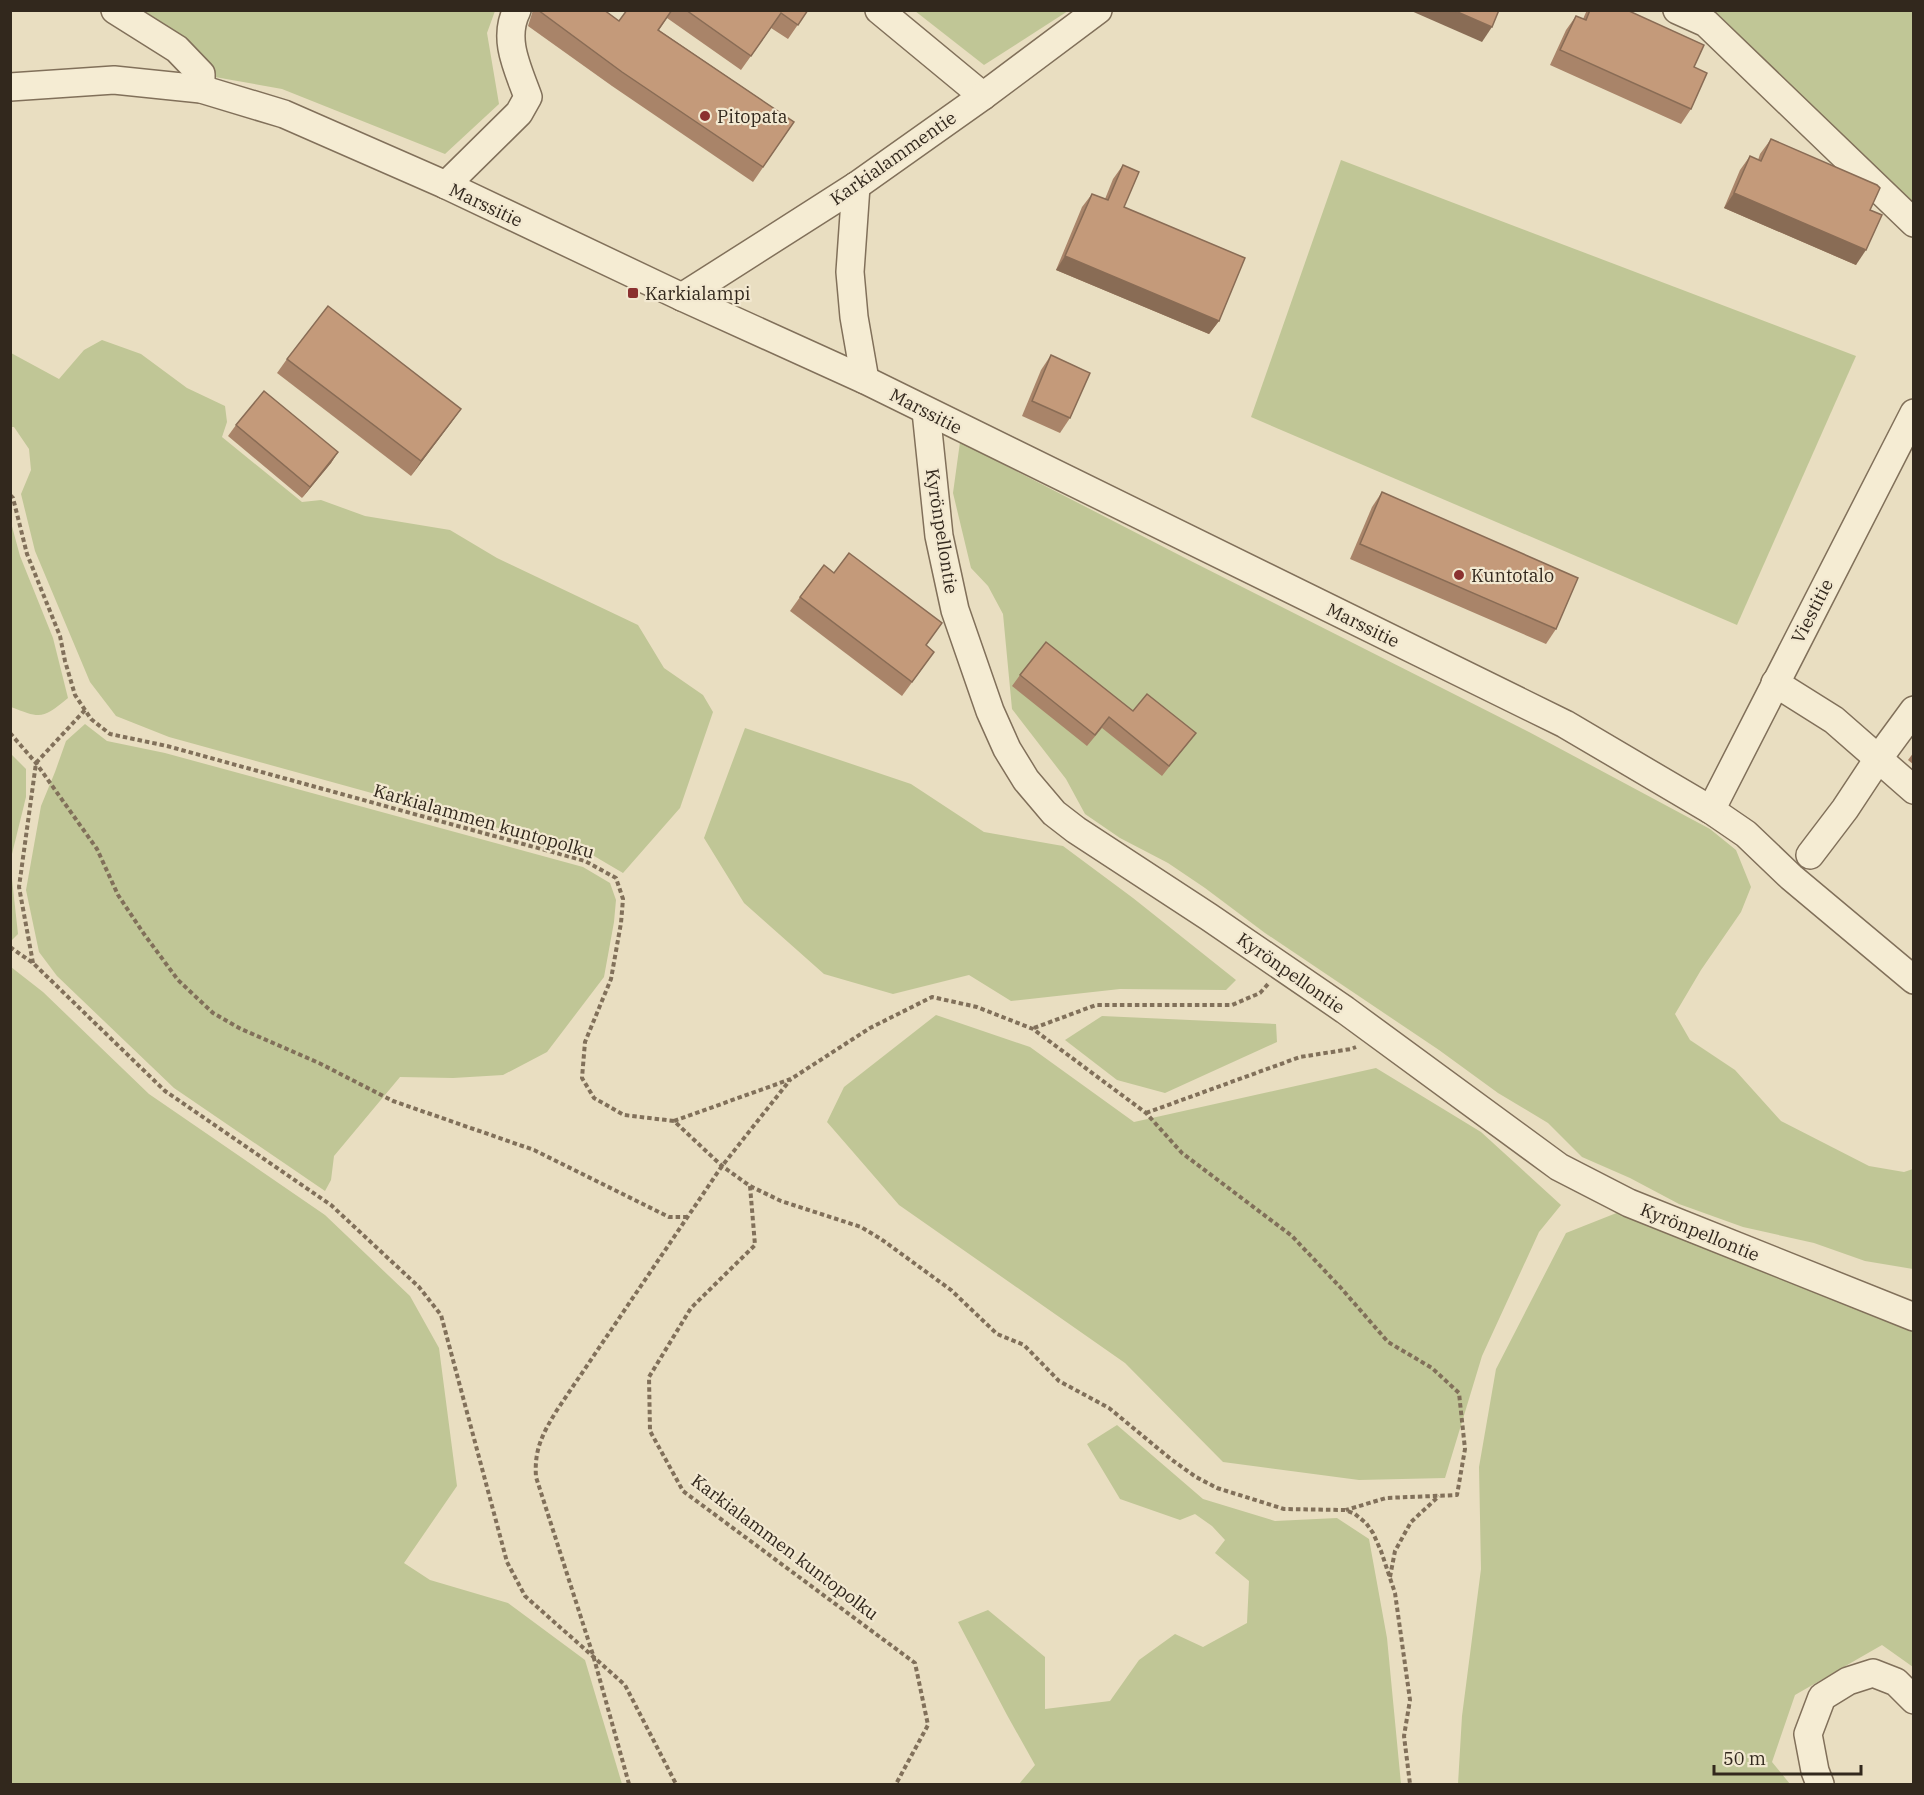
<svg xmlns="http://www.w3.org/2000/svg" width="1924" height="1795" font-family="'IBM Plex Serif',serif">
  <rect width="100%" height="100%" fill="#e9dec1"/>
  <!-- green -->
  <g fill="#c0c696">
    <path d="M137,11h358l-8,22 12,71 -54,50 -163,-65 -73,-13z"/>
    <path d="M915,11h153l-84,54z"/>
    <path d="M1709,11h204v195l-193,-190z"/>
    <path d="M1341,160l515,196 -119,269 -486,-208z"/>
    <path d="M102,340l39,14 46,34 38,18 2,16 -5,15 80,65 19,-2 44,16 85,14 47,28 141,67 26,43 39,27 10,17 -33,96 -57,65 -34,-20 -420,-116 -53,-21 -26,-34 -55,-131 -14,-57 10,-24 -2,-21 -15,-22h-4l1,-74 48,26 25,-29z"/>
    <path d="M960,442l223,115 346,175 181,97 26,21 15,37 -10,25 -40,58 -26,44 15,26 45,30 46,51 88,45 35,6 9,-3v100l-48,-8 -51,-18 -71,-16 -64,-23 -49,-26 -48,-21 -34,-34 -50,-30 -59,-43 -174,-117 -60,-45 -37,-25 -48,-25 -35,-24 -19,-35 -54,-70 -9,-95 -15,-28 -17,-18 -18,-75z"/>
    <path d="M10,519l10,37 33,82 15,60c-26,21 -26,21 -57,9z"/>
    <path d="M85,724l22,17 58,12 418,114 27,16 6,17 -2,22 -10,55 -57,75 -44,23 -50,3 -53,-1 -66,79 -3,24 -6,11 -151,-103 -117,-112 -18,-24 -13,-62 15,-84 14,-34 11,-31z"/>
    <path d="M745,728l166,56 73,48 79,14 70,52 103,82 -10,10 -106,-1 -109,12 -42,-26 -76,19 -69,-20 -80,-71 -40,-65z"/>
    <path d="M11,754l15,15v28l-15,61z"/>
    <path d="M10,861l8,73 -7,7h-1z"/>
    <path d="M11,967l32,25 106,102 176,121 85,81 29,52 18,138 -53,77 26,17 78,23 77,57 37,124h-611z"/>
    <path d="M936,1015l94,32 104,75 242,-54 105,64 80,73 -22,27 -57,124 -37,122 -86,2 -136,-18 -98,-99 -226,-158 -72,-83 17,-35z"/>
    <path d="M1102,1016l174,8 1,18 -112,51 -48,-13 -52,-40z"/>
    <path d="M1619,1212l294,120v335l-31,-22 -87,50 -23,67 18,22h-332l4,-68 19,-147 -2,-102 17,-98 70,-136z"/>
    <path d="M1117,1425l86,74 72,22 62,-3 32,21 18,99 14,146h-382l16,-19 -28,-50 -49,-93 30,-12 57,47v52l65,-8 29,-41 36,-26 28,13 44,-24 2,-42 -34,-28 10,-13 -13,-14 -17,-12 -15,6 -60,-21 -33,-55z"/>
  </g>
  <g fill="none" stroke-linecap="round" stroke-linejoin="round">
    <defs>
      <g id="minor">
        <path d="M115,10l62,39 24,25v15"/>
        <path d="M879,10l104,86"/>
        <path d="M1677,10l29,13 208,200"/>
        <path d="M10,87l104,-7 87,9 83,25 162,71 236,112 183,83 700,344 146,86 35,24 45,43 123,103"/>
        <path d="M446,185l73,-72 9,-16c-10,-28 -26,-58 -11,-87"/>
        <path d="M856,186l-6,86 4,45 11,63"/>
        <path d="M682,297l174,-111 127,-90 115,-86"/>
        <path d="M926,411l13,125 16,74 35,101 17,38 19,31 28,33 22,17 133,87 136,93 214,157 70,36 285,114"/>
        <path d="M1775,683l59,37 80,70"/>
        <path d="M1711,810l203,-397"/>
        <path d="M1810,855l35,-46 33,-50 36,-49"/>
        <path d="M1820,1784l-5,-13 -7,-37 14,-37 26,-16 25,-8 23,9 18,18"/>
      </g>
    </defs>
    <!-- minor casing -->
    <use href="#minor" stroke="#81705a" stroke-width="30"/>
    <!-- path -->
    <g stroke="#81705a" stroke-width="4" stroke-dasharray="4.5 3" stroke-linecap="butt">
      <path d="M10,495l3,3 14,56 33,82 5,25 10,34 16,24 19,15 57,12 418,115 31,17 7,21 -2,24 -10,56 -26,63 -3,36 12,20 30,17 50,6 48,45 28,20 31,15 80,26 20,12 70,51 46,44 27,11 35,36 50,27 63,52 24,17 21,11 67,21 61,1 10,4 11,9 7,10 8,18 14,42 15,107 -6,36 6,48"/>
      <path d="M10,733l26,30 61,86 21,46 26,39 34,46 35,33 28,16 78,34 74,38 141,49 135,67h18"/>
      <path d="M10,947l23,16 132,128 166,114 88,82 22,28 66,247 18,34 100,89 51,99"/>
      <path d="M33,963l-14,-76 17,-124 49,-53"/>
      <path d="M1034,1028l62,-23h136l28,-12 8,-9"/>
      <path d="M1146,1113l154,-56 51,-8 5,-2"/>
      <path d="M674,1121l117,-42 79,-51 62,-31 45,10 56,22 113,84 36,40 110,83 49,52 47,54 44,26 27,25 6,56 -8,46 -71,3 -40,12"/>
      <path d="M750,1186l5,59 -64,63 -42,69 1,54 33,60 232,172 13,62 -32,59"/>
      <path d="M1390,1577l5,-26 16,-29 28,-26"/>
      <path d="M629,1784l-36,-129 -57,-178c-2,-28 7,-44 21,-67l165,-244 68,-86"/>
    </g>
    <!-- minor -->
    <use href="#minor" stroke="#f5ecd3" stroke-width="27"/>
  </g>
  <!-- wall -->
  <g fill="#a98469">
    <path d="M533,10h71l15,11 8,-11h181l-20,29 -17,-11 -30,42 -74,-52 -8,12 135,92 -41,60 -141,-96 -84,-60z"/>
    <path d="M1587,10h40l67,57 -3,42 -10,15 -131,-59 16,-35 10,-14 7,3z"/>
    <path d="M1771,139l99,71 -14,55 -132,-57 16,-38 10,-14 8,4 2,-6z"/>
    <path d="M1123,165l1,42 95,114 -10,13 -153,-64 26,-63 10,-13 13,5 8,-20z"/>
    <path d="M1051,355l19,63 -10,15 -38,-17 19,-46z"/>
    <path d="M287,359l174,50 -50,67 -134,-103z"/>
    <path d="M236,425l102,27 -7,11 -29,35 -74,-62z"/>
    <path d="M1382,492l174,137 -10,15 -196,-85 22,-52z"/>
    <path d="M800,597l126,49 -2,20 -22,30 -112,-85z"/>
    <path d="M1020,675l113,36 55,32 -26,33 -60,-48 -15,18 -75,-60z"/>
    <path d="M1914,752v13l-6,-5z"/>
  </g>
  <!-- shaded-wall -->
  <g fill="#896c55">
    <path d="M1409,10h44l39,17 -10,15z"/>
    <path d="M1734,193l132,57 -10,15 -132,-57z"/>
    <path d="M1065,256l154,65 -10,13 -153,-64z"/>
    <path d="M461,409l-10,14 -40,53 10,-15z"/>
    <path d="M338,452l-7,11 -29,35 8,-11z"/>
  </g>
  <!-- building -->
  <g fill="#c49a7a" stroke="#896c55" stroke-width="1.5">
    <path d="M538,10h66l15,11 8,-11h45l-14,20 136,92 -31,45 -141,-95z"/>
    <path d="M686,10h122l-10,15 -17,-12 -30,43z"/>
    <path d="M1453,10h46l-7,17z"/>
    <path d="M1590,10h37l77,35 -10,22 13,6 -16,36 -131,-59 16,-34 10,4z"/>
    <path d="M1771,139l106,46 3,3 -10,22 12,5 -16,35 -132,-57 16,-37 11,5z"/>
    <path d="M1123,165l16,7 -15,35 121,51 -26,63 -154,-65 27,-62 16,6z"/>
    <path d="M328,306l133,103 -40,52 -134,-102z"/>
    <path d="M1051,355l39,18 -20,45 -38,-17z"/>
    <path d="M264,391l74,61 -28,35 -74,-62z"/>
    <path d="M1382,492l196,86 -22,51 -196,-85z"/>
    <path d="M849,553l93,70 -16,22 8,7 -22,30 -112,-85 24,-32 10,8z"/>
    <path d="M1046,642l87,69 14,-17 49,39 -27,33 -60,-49 -14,18 -75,-60z"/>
  </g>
  <!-- markers -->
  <g fill="#8b3130" stroke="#f2e8d0" stroke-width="2">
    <circle cx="705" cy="116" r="6"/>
    <rect x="627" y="287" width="12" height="12" rx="3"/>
    <circle cx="1459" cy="575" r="6"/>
  </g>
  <g text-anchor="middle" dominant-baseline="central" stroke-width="4.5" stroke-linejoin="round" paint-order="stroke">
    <!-- poi labels -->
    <g font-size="18" fill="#32281d" stroke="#f2e8d0" text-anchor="start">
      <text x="717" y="116">Pitopata</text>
      <text x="645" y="293">Karkialampi</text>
      <text x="1471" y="575">Kuntotalo</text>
    </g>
    <!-- street labels -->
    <g font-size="18" fill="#32281d" stroke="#f2e8d0">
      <text transform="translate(893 158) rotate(-35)">Karkialammentie</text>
      <text transform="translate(486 205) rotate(25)">Marssitie</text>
      <text transform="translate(926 411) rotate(27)">Marssitie</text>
      <text transform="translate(942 531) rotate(81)">Kyrönpellontie</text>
      <text transform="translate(1812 611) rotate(-63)">Viestitie</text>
      <text transform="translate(1363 625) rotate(26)">Marssitie</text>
      <text transform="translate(484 821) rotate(16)">Karkialammen kuntopolku</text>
      <text transform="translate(1291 973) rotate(35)">Kyrönpellontie</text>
      <text transform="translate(1700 1232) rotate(22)">Kyrönpellontie</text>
      <text transform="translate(785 1547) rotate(37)">Karkialammen kuntopolku</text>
    </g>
  </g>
  <!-- border -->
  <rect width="1924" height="1795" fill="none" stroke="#32281d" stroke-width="24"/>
  <!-- scale -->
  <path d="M1714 1765v9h147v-9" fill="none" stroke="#32281d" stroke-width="3"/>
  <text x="1723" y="1765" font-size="18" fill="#32281d" stroke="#f2e8d0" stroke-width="4.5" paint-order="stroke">50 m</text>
</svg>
